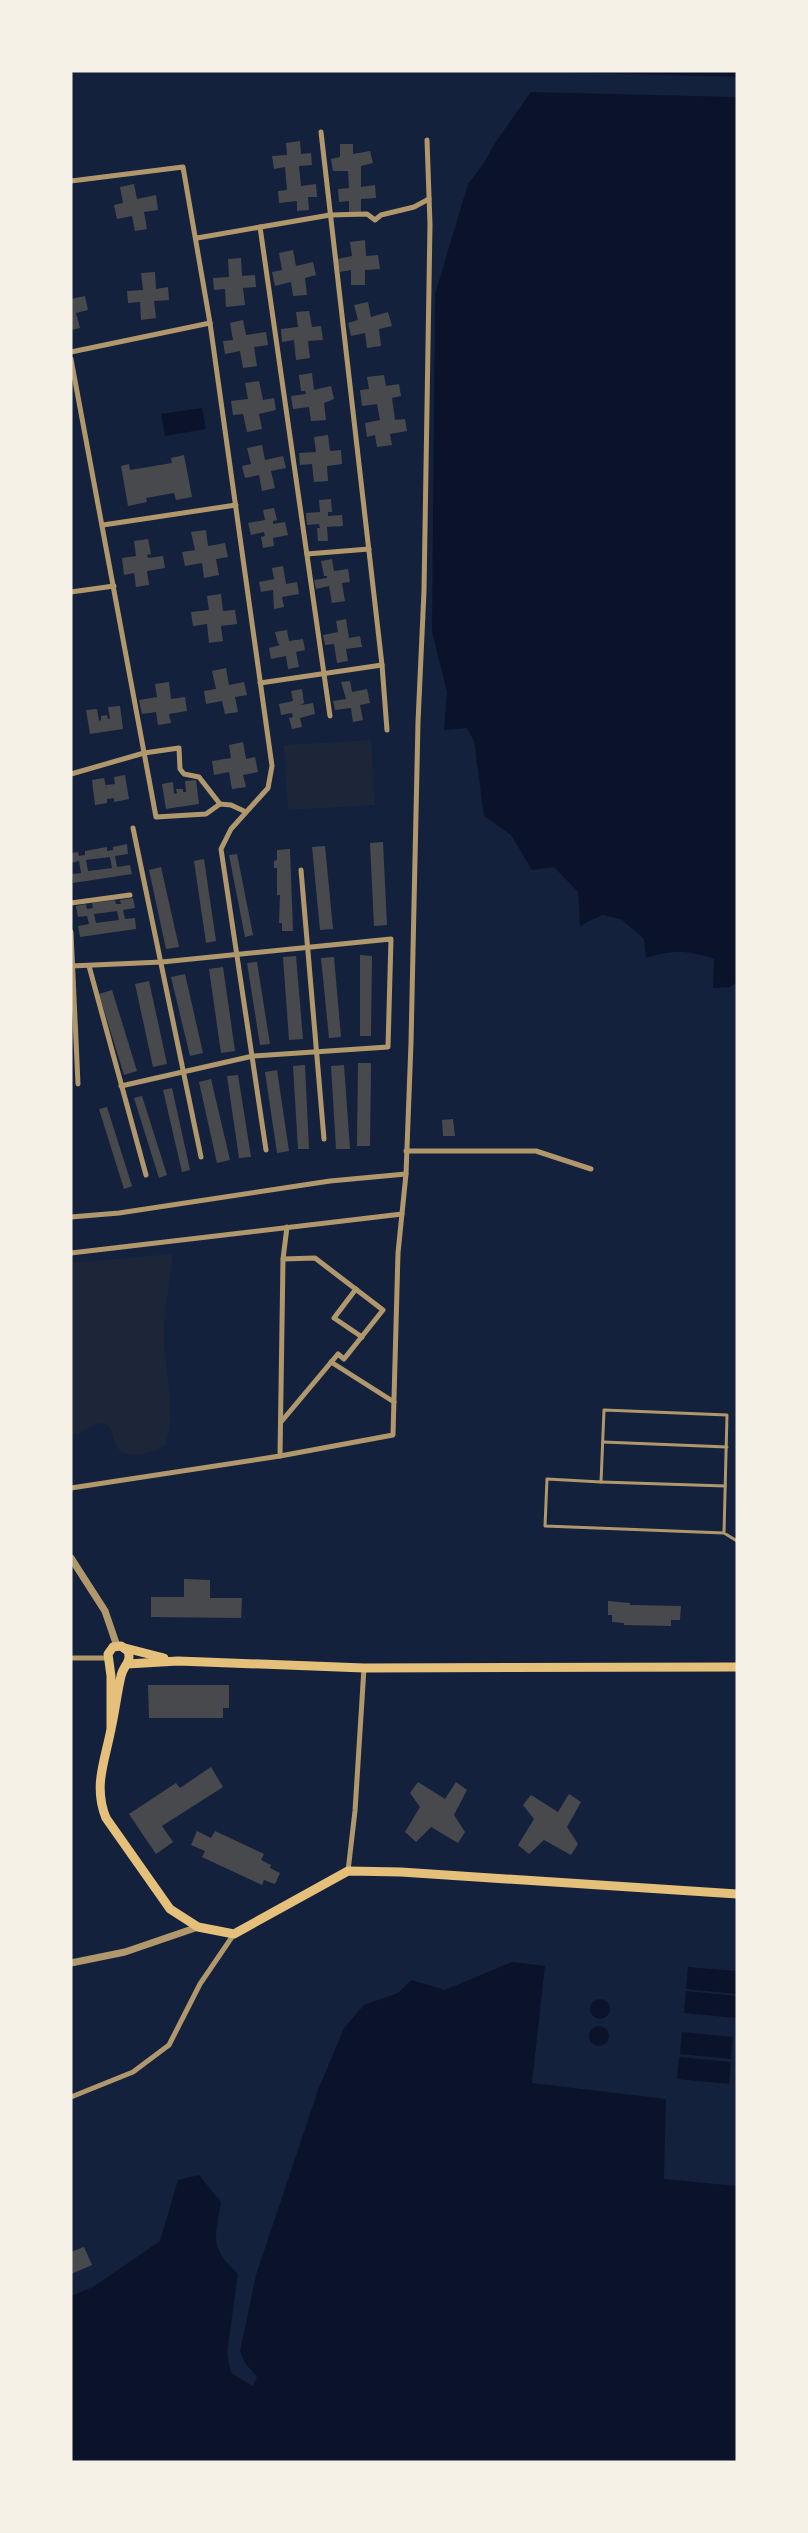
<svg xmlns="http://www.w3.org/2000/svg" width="808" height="2533" font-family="'DM Sans',sans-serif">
  <rect width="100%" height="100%" fill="#14213d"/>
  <!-- green -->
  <g fill="#1d2539">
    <path d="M371,740l4,65 -87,5 -4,-65z"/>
    <path d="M173,1254c-3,26 -8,52 -9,77 -1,37 14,78 1,115 -13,6 -42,18 -50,-3 -3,-8 -2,-11 -7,-18l-11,-2 -19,11 -7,1v-172z"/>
  </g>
  <!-- water -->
  <g fill="#0b132b">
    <path d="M533,71h204v6z"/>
    <path d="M531,92l206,5v885l-7,5 -17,1 1,-29c-26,-9 -41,-9 -68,-1l-2,-19 -23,-20 -19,-4 -22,11 -2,-34 -24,-25 -22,3 -21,-35 -27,-19 -10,-75 -7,-13 -23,2 3,-38 -15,-60 3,-338 33,-110 16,-21 11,-20z"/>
    <path d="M202,408l4,21 -41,7 -4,-22z"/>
    <path d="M512,1962l33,4 -13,117 134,16 -2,80 73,7v276h-666v-166l22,-9 67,-46 18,-61 21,-5 22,27c-6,38 -12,44 17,72l-11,79 4,20 22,13 4,-9 -12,-14 -5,-12 16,-76 62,-185 26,-62 20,-23 34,-12 13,-13 34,10z"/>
    <path d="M688,1967l49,4v23l-51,-5z"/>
    <path d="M686,1991l51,5 -1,22 -52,-5z"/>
    <circle cx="600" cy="2009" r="10"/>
    <circle cx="599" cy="2036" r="10"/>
    <path d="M682,2032l51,5 -2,22 -51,-5z"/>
    <path d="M679,2057l52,5 -2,22 -52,-5z"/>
  </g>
  <!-- building -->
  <g fill="#48494c" fill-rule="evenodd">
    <path d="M300,141l1,13 10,-1 1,12 -13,1 2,20 15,-2 1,13h-9l1,13 -12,1v-10l-18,2 -1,-12 9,-1 -2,-23 -11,2 -2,-13 15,-1 -1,-12z"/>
    <path d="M340,144h13v10l17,-3 3,12 -12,3v21l14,-2 1,13 -15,1v13h-12v-11l-10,1 -1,-13 11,-1 -1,-17h-15l-2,-12 9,-2z"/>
    <path d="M134,184l3,15 19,-4 2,15 -14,2 3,17 -12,2 -3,-15 -15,3 -3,-14 9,-2 -3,-16z"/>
    <path d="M365,240l1,16 12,-1 2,14 -15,1v15h-14v-15l-11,2 -3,-13 15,-3 -2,-14z"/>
    <path d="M293,250l3,16 17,-4 3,13 -11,3 2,17 -14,1 -2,-14 -16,4 -3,-14 10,-2 -3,-17z"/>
    <path d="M241,258l1,18 13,-1 1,12 -13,1 2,17 -19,2 -1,-18 -11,1 -1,-12 16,-1 -1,-18z"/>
    <path d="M155,272l1,17 12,-2 1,13 -15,1 2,17 -15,2 -1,-18 -12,1 -1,-12 16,-1 -2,-17z"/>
    <path d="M85,296l3,14 -12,3 4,15 -9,2v-31z"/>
    <path d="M368,302l3,15 17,-5 4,14 -13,3 2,17 -14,2 -2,-15 -14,3 -3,-13 10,-3 -4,-15z"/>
    <path d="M309,311l3,16 9,-1 2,14 -15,1 2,17 -14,2 -2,-20 -12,2 -1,-13 17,-2 -2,-15z"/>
    <path d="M243,320l3,15 20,-3 2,13 -14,2 3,19 -14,2 -3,-17 -15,3 -2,-13 10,-1 -3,-17z"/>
    <path d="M312,373l2,17 17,-4 3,13 -10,4 2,17 -15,1 -2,-14 -16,2 -2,-13 15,-2 -1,-3h-4l-2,-16z"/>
    <path d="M384,375l2,11 13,-2 2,12 -9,2 3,22 10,-1 2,12 -17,3 2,11 -15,2 -2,-12 -8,2 -2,-14 15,-3 -3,-16 -15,2 -2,-16 9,-1 -2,-12z"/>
    <path d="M259,381l4,19 11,-2 2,12 -17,4 3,15 -15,3 -4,-18 -10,1 -2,-14 17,-2 -3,-16z"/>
    <path d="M328,435l2,16 11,-1 1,14 -15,2 1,15 -14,1 -2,-18 -12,1 -1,-12 17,-1 -2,-15z"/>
    <path d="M262,445l3,15 18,-4 3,12 -15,3 4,17 -13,3 -3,-16 -14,3 -3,-12 9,-2 -4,-16z"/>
    <path d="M184,455l8,42 -16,3 -2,-7 -28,5 1,4 -19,4 -7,-40 8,-2 1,6 42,-7 -1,-5z"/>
    <path d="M331,499l1,13h-4v4l14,-1 1,11 -16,1 1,14h-10l-1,-13h3l-1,-4 -12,1 -1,-12 14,-1 -1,-12z"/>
    <path d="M274,508l3,12 -4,1v3l12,-2 3,13 -15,3 1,8 -11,2 -2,-11 4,-1 -1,-4 -13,3 -3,-12 17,-3 -2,-10z"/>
    <path d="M206,530l2,16 17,-3 3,14 -12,2 3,16 -15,3 -2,-15 -17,3 -3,-14 13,-2 -4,-18z"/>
    <path d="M148,539l3,15 -4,1 1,3 15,-2 2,12 -18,3 2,14 -13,2 -2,-14 -10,2 -2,-17 14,-2 -2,-15z"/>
    <path d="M332,559l2,12 14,-2 2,13 -8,1 3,18 -13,2 -3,-17 -13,3 -2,-9 13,-2v-2h-3l-3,-15z"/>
    <path d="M283,566l3,18 11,-2 2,12 -17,3 2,10 -10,2 -1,-19 -12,2 -2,-10 15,-3 -2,-11z"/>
    <path d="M221,594l2,17 12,-1 2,14 -16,2 2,15 -14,2 -2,-19 -14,2 -2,-14 18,-2 -2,-14z"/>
    <path d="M346,619l3,19 11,-2 2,11 -16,2 2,12 -11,2 -3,-19 -9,1 -2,-10 15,-3 -2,-11z"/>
    <path d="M287,630l2,11 14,-2 2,11 -9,2 3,15 -11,2 -2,-13 -15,3 -2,-11 11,-3 -2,-2 -3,-11z"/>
    <path d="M226,668l3,17 15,-3 3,13 -12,2 3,15 -13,2 -3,-13 -16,3 -2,-13 12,-2 -4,-18z"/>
    <path d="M350,681l2,11 15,-3 3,14 -10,2 3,15 -10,2 -2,-14 -16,2 -2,-9 13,-2 -5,-17z"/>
    <path d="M169,682l2,17 14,-2 2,14 -18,3 2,9 -13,2 -2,-13 -14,2 -3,-14 18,-3 -2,-13z"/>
    <path d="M302,689l2,14 -4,2 13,-2 2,11 -15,4 2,9 -10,2 -3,-11 4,-1 -1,-4 -11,2 -2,-11 14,-3 -2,-10z"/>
    <path d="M120,706l3,23 -33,5 -4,-24 11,-1 2,12 2,-1v-4l6,-1 1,4h2l-2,-12z"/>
    <path d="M243,742l3,17 9,-2 3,15 -15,3 3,12 -14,2 -3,-17 -15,3 -2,-14 19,-3 -2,-13z"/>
    <path d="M125,775l4,24 -15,3v-4l-7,1v4l-12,2 -3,-25 12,-2 3,13 -1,-6 9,-1 -1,-7z"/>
    <path d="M196,780l3,24 -33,5 -4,-25 11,-2 1,12 3,-1 -1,-4h7v3h3l-1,-11z"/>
    <path d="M383,842l4,83 -13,1 -4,-83z"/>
    <path d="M127,844l1,10 -13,2 2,11 13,-2 2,9 -59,9 -1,-9 9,-1 -2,-12 -8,2v-10l7,-1 1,4 6,-1v-4l22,-4v4l6,-1v-3zM110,857l2,11 -24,3 -2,-11z"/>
    <path d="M325,846l8,83 -13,1 -8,-83z"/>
    <path d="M290,849l3,82h-11v-8h-3l1,-28h-3v-27h-3v-7l3,-1v-10z"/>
    <path d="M237,854l16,81 -8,2 -16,-82z"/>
    <path d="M204,859l12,82 -10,2 -12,-82z"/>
    <path d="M161,867l18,80 -13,2 -17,-79z"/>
    <path d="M133,898l2,10 -12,2 2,9 10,-1 1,11 -56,8 -2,-11 11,-2 -2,-8 -9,1 -2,-11 10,-2 1,5 6,-1 -1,-5 23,-3 1,4h5l-1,-4zM117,911l2,9 -23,3 -2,-9z"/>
    <path d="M360,955l12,1 -1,80h-11z"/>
    <path d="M296,956l7,83 -14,1 -6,-83z"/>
    <path d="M334,957l7,80 -12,1 -8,-80z"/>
    <path d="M257,962l13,82 -10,1 -13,-82z"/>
    <path d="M223,967l12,84 -14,2 -12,-84z"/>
    <path d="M185,974l18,79 -13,3 -19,-79z"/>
    <path d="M149,981l18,83 -14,3 -18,-83z"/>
    <path d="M112,990l25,81 -13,4 -25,-81z"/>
    <path d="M358,1063h13l-1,83h-13z"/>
    <path d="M305,1065l4,84h-11l-5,-83z"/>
    <path d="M344,1065l6,84h-14l-5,-83z"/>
    <path d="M277,1070l12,81 -12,2 -12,-81z"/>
    <path d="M238,1075l13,82 -12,1 -12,-82z"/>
    <path d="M211,1079l19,81 -13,3 -18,-81z"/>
    <path d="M172,1088l18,82 -8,2 -19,-82z"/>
    <path d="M142,1096l25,79 -8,3 -25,-80z"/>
    <path d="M107,1107l25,79 -8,3 -25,-80z"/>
    <path d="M453,1119l2,17h-12l-1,-16z"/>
    <path d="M184,1579l26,1v18h32l-1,20 -90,-1v-20h33z"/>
    <path d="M608,1601l22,2v2l51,1 -1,14h-9v6l-47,-1v-2l-12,-1v-7h-4z"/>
    <path d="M148,1685h81v23h-6v10h-74z"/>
    <path d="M211,1767l12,20 -61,39 11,16 -17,12 -27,-40 47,-31 4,5z"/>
    <path d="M418,1782l27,17 11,-17 11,8 -13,25 11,17 -7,11 -27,-16 -15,15 -11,-10 15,-25 -10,-14z"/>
    <path d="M569,1794l12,8 -14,25 11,17 -7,11 -27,-15 -15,14 -11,-9 16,-26 -11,-14 8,-10 27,17z"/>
    <path d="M197,1831l14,7 4,-7 49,23 -3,6 10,5 -1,3 10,5 -5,11 -11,-4 -2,5 -60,-28 3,-6 -14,-6z"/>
    <path d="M84,2247l8,18 -21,9v-22z"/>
  </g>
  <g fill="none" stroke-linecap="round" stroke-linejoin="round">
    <!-- service -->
    <g stroke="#b1986c" stroke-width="3">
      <path d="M603,1442l124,5"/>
      <path d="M601,1482l124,4"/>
      <path d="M724,1533l3,-118 -123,-5 -3,72 -54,-3 -2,47 179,7 13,8"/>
    </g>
    <!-- minor -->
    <g stroke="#b1986c" stroke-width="5">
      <path d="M321,132l61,533 5,65"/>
      <path d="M71,181l112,-14 27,156 62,443 -4,22 -37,41 -10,20 45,301"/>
      <path d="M260,227l70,489"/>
      <path d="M197,238l133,-23 37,-1 8,6 6,-5 33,-8 15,-8"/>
      <path d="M71,352l139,-29"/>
      <path d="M71,359l85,458 50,-3 14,-10"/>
      <path d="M103,525l133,-20"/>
      <path d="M307,554l62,-5"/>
      <path d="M71,592l43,-6"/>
      <path d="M260,683l122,-18"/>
      <path d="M71,774l73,-21 35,-5 1,21 4,5 15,3 21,27 11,1 15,7"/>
      <path d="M133,828l68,329"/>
      <path d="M301,870l23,269"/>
      <path d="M71,903l59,-8"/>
      <path d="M71,932l7,152"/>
      <path d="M71,966l91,-4 229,-23 -3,108 -135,9 -132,30"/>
      <path d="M89,966l57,209"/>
      <path d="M406,1151h130l55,18"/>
      <path d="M71,1217l48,-4 211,-32 76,-7"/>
      <path d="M71,1253l331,-39"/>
      <path d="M356,1289l-22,29 28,19"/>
      <path d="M331,1362l63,40"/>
      <path d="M281,1422l57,-68 6,5 39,-49 -68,-52 -32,1"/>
      <path d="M280,1456l113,-21 5,-182 8,-79 5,-131 7,-321 6,-131 6,-367 -3,-84"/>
      <path d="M71,1488l209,-32 3,-197 4,-32"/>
      <path d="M71,1658h36"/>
      <path d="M348,1871l7,-60 9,-143"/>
      <path d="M71,2097l62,-25 36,-27 31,-61 34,-50"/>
    </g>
    <!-- tertiary -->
    <g stroke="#b1986c" stroke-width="7">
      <path d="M71,1558l34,53 12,35"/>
      <path d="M71,1963l54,-11 73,-25"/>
    </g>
    <!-- secondary -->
    <g stroke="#e5c07b" stroke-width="9">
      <path d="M125,1648l39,10"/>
      <path d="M127,1664l51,-3 186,7 373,-1"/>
      <path d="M111,1730v-54l-3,-22 5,-7 8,-1 7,5c4,11 -5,15 -7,25 -4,17 -6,35 -10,53 -6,32 -18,57 -5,89l64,91 28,18 36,7 114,-63 53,1 336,22"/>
    </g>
  </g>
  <!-- border -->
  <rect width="808" height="2533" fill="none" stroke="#f6f1e7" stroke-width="145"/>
</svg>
